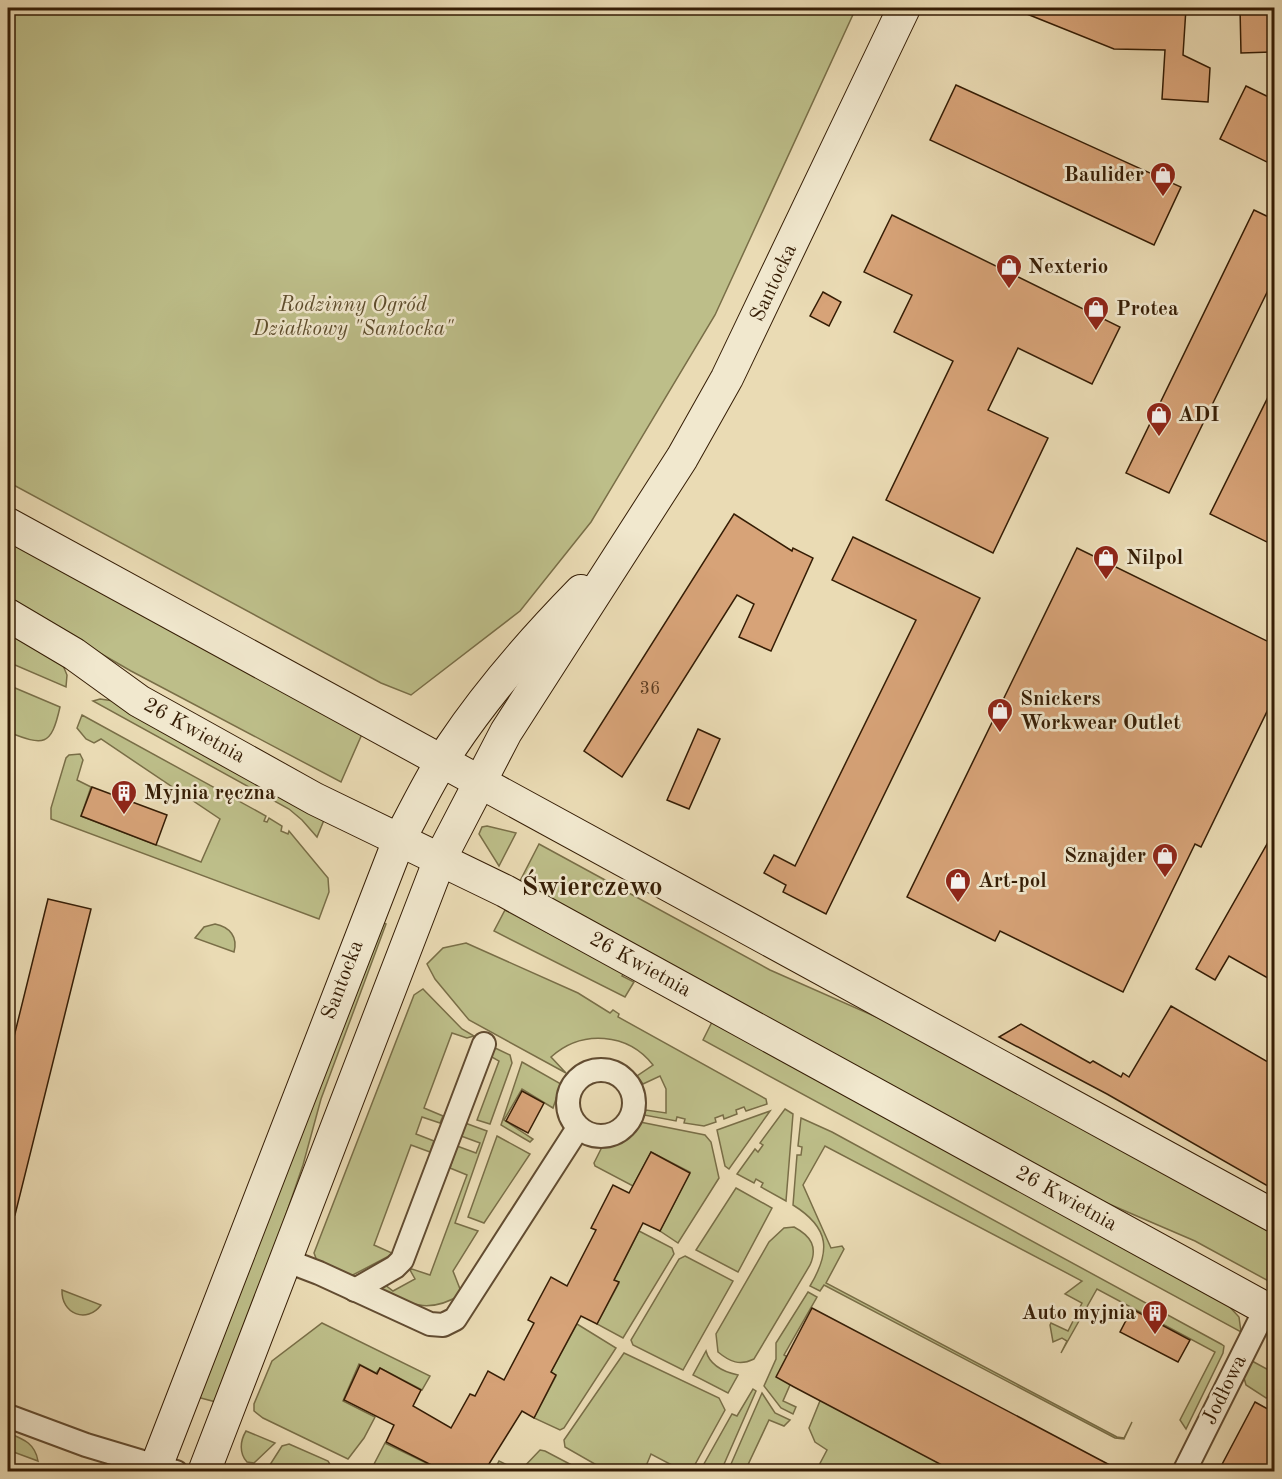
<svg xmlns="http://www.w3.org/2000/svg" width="1282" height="1479" font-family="'Old Standard TT',serif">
  <rect width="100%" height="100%" fill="#eadbb4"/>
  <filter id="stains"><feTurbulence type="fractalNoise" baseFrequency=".00333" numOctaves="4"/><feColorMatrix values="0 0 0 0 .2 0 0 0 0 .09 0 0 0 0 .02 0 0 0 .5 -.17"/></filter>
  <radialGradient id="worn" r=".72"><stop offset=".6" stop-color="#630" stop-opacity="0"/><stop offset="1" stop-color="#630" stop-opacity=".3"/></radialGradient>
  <!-- green -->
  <g fill="#bdbe89" stroke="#796e47" stroke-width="1.5">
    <path d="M8,8h848l-141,307 -124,207 -71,89 -109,84 -30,-12 -373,-201z"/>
    <path d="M8,540l354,194 -21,48 -210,-111 -123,-71z"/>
    <path d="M8,631l54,32 5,12 -1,12 -58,-25z"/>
    <path d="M8,685l52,22c-9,40 -16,39 -52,25z"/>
    <path d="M100,699l14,2 210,119 -7,17 -15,-17 -13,-11 -196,-108z"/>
    <path d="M82,715l184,101 -2,5 3,1 2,-4 13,8 -1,5 7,3 1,-3 39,47 1,14 -10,27 -268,-100v-11l15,-50 3,-3 11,-1 3,6 -6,20 14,7 -10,29 120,46 19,-43 -119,-80 -7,4 -8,-4 -9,-11z"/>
    <path d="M487,826l29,7 -17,33 -20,-32 3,-7z"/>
    <path d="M539,844l231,126 129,57 375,204v53l-79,-43 -128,-55 -548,-303z"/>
    <path d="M505,910l119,63 -2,3 12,6 -9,15 -131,-66z"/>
    <path d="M380,922l6,2 -65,175 -18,66 -22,64 -65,173 -19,-5z"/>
    <path d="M215,924c15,3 23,13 19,28l-39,-14 9,-11z"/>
    <path d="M466,943l112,50 32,20 3,-3 6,4 -1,3 148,82 1,5 -21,7 -2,-4 -8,3 1,4 -13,5 -1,-4 -8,3 1,4 -12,4 -20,-3 1,-4 -8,-2 -1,4 -32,-6 2,-5 20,3v-24l-6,-13 -17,8 -6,-8 16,-11c-25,-32 -71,-36 -102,-8l15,16 -97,-53 -34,-41 -8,-15 16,-16z"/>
    <path d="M423,989l39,40 12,7 -7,2 -15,-5 -28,75 19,8 -3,7 -18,-6 -6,17 18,7 -4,11 -19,-7 -37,100 18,8 -1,2 -42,22 -32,-16 -3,-8 100,-258z"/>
    <path d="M712,1022l515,282 12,13 2,15 -538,-292z"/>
    <path d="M493,1047l17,8 2,8 -22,61 -13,-4 22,-59 -9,-5z"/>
    <path d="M522,1062l39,22 -8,24 -31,-19 -18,31 29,19 -3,3 -29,-17z"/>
    <path d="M785,1109l8,5 -7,87 -25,-14 2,-4 -7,-4 -2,4 -17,-9 18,-25 3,3 5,-7 -3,-2z"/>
    <path d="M770,1111l-41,58 -4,-3 -8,-36z"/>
    <path d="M801,1118l31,14 389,212 3,2 -1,7 -37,76 -6,-9 35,-68 -118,-63 -36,64 6,-12 -5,-3 -9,4 -3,-17 1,-2 17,8 14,-28 -17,-9 17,-13 -257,-135 -22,39 28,63 11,-2 2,3 -18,34 291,154 7,1 8,-16 -8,17 -9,-1 -291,-153 -4,6 -10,-5c21,-35 20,-58 -17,-81l4,-50h4l1,-8 -4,-1z"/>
    <path d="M640,1122l65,13 6,7 8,36 -41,65 -18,-12 30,-59 -39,-20 -18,34 -38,-20 -1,-3 8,-16c17,1 28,-12 38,-25z"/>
    <path d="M465,1123l22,8 -32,92 23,8 -25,40 9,23c-32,20 -50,11 -82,-2l-1,-6 5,-2 9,7 22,-12 -5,-9 2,-1 18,6 37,-100 -17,-7 7,-22 19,7 4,-10 -19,-7z"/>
    <path d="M497,1136l33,18 -46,69 -16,-6z"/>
    <path d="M736,1188l36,20 -34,64 -42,-22z"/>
    <path d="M794,1227c17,9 24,20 16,38l-56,94c-14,7 -24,3 -36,-7l-2,-18 53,-92 15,-14z"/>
    <path d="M639,1231l33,17 2,6 -51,84 -26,-14 22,-41 -5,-3z"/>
    <path d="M685,1256l48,25 -50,89 -50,-25 -2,-5 48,-81z"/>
    <path d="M62,1290l39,15c-14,19 -40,9 -39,-15z"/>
    <path d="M808,1292l9,5 -33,58 21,12 -15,18 -7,16 13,6 -3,7 -12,-6 -17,-22 12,-27v-16z"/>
    <path d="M322,1323l108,53 -8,14 -42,-22 -4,5 -17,-9 -16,37 32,16 -11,21 -16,21 -85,-41 -9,-7v-7l18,-43z"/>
    <path d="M577,1324l39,24 -52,80 -4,2 -26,-12 22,-42 -5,-4z"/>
    <path d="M706,1351c4,15 18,21 32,24l-10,18 -35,-18z"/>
    <path d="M624,1353l95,45 6,12 -32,58 -10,3 -32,-17 -7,17h-37l-42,-24 -1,-7z"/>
    <path d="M1252,1361l22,12 -1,23 -7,2 -20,-13 -2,-7z"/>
    <path d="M826,1386l179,85h-189l11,-21 -12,-8 -6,-14z"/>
    <path d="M753,1389l3,2 -35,80h-21l32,-57 5,2z"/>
    <path d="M762,1393l13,20 15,7 -6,6 -15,-6 -24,51h-17z"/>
    <path d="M246,1431l29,12 -21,20 -7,-1c-8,-9 -7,-21 -1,-31z"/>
    <path d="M8,1433c15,6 27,10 30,28l-30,-11z"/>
    <path d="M385,1443l58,28h-70l-2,-1z"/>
    <path d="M289,1444l39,17 6,10h-68l16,-25z"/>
    <path d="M540,1450l5,1 38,20h-89l5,-10 21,10z"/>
  </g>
  <!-- building -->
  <g fill="#d7a378" stroke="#351d05" stroke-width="1.5">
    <path d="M1012,8h174l-3,47 27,13 -2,34 -46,-3 3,-49 -51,-1z"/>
    <path d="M1240,8h35v44l-34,1z"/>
    <path d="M956,85l225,102 -27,58 -224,-105z"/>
    <path d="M1246,86l29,14v66l-55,-27z"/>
    <path d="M1254,210l21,10v56l-106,217 -43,-20z"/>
    <path d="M892,215l228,112 -28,57 -74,-36 -30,62 60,28 -55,115 -107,-53 67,-139 -59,-29 18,-37 -48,-23z"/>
    <path d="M823,292l18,10 -12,24 -19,-10z"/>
    <path d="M1275,383v163l-65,-32z"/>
    <path d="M734,514l58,37 1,-3 20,10 -42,93 -32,-14 15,-33 -17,-9 -115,182 -38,-26z"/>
    <path d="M853,537l127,61 -154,316 -43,-22 3,-7 -22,-12 10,-18 21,11 121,-246 -84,-40z"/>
    <path d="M1077,548l198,97v50l-74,152 -6,-3 -72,148 -123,-61 -5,10 -88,-44z"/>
    <path d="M698,729l22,10 -31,70 -22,-9z"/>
    <path d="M92,787l75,28 -11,30 -75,-29z"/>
    <path d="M1275,830v152l-46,-26 -14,24 -19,-11z"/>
    <path d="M48,899l43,10 -76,306 -7,-1v-153z"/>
    <path d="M1171,1006l104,60v124l-168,-96 -108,-57 22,-13 69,39 3,-2 28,16 2,-4 6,4z"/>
    <path d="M522,1091l22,12 -16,30 -22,-12z"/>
    <path d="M651,1152l39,21 -30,58 -17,-8 -29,57 5,2 -22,42 -16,-8 -30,56 5,3 -22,43 -12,-7 -38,61h-39l-59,-30 8,-17 -50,-25 16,-35 17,9 3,-6 41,22 -8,16 38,22 19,-34 5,2 13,-25 16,9 30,-57 -6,-3 23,-43 16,9 29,-56 -5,-2 22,-43 16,8z"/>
    <path d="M812,1308l207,109 104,55h-168l-161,-85 -18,-10z"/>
    <path d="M1132,1309l58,31 -12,22 -58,-30z"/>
    <path d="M1255,1402l20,11v59h-57z"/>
  </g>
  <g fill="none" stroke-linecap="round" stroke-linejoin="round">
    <defs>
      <g id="street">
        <circle cx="601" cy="1103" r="33"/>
        <path d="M285,1260l34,13 111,51 13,1 12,-6 123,-191"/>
        <path d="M355,1290l40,-23 7,-7 82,-216"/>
        <path d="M8,1416l78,29 90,27"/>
        <path d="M1184,1472l82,-164"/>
      </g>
      <g id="secondary">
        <path d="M8,524l1266,692"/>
        <path d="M8,615l66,39 65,47 176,98 190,92 769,422"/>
        <path d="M154,1472l245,-632c17,-31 32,-64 52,-93 38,-57 82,-107 130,-156"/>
        <path d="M204,1472l236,-613 66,-127 176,-274 45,-80 177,-370"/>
      </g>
    </defs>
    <!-- street casing -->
    <use href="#street" stroke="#624c31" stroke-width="26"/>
    <!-- secondary casing -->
    <use href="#secondary" stroke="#351d05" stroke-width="34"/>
    <!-- street -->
    <use href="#street" stroke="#f1e8ce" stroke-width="22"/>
    <!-- secondary -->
    <use href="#secondary" stroke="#f1e8ce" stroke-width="32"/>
  </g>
  <!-- icons -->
  <defs>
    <symbol id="shop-pin" viewBox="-11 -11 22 30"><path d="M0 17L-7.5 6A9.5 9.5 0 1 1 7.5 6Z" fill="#8f2418" stroke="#f1e8ce"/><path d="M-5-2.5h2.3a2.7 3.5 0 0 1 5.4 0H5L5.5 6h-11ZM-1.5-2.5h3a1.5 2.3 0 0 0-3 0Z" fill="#fff"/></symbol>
    <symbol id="building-pin" viewBox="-11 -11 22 30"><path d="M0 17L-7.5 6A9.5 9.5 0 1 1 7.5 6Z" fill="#8f2418" stroke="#f1e8ce"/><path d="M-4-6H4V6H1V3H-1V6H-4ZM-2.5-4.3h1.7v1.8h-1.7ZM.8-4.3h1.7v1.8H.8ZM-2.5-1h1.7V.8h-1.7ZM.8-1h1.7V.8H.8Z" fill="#fff"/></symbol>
  </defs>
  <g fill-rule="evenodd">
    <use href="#shop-pin" x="1148" y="160" width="30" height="40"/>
    <use href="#shop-pin" x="994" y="252" width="30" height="40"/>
    <use href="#shop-pin" x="1081" y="294" width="30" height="40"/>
    <use href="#shop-pin" x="1144" y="400" width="30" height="40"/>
    <use href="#shop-pin" x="1091" y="543" width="30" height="40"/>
    <use href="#shop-pin" x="985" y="696" width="30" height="40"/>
    <use href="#building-pin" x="109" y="778" width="30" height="40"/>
    <use href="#shop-pin" x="1150" y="841" width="30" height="40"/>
    <use href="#shop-pin" x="943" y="866" width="30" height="40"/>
    <use href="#building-pin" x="1140" y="1298" width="30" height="40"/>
  </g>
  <g text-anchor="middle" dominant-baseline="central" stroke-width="5" stroke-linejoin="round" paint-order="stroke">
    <!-- number labels -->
    <g font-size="18" fill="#5e3e22">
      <text x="650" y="689">36</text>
    </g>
    <!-- poi labels -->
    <g font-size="21" font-weight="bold" fill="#351d05" stroke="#f1e8ce" text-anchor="start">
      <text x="1144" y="175" text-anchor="end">Baulider</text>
      <text x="1028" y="267">Nexterio</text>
      <text x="1116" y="309">Protea</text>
      <text x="1178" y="415">ADI</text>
      <text x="1126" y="558">Nilpol</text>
      <text x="1020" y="699">Snickers<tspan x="1020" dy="24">Workwear Outlet</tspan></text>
      <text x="144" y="793">Myjnia ręczna</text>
      <text x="1146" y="856" text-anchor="end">Sznajder</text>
      <text x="978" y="881">Art-pol</text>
      <text x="1136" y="1313" text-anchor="end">Auto myjnia</text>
    </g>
    <!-- street labels -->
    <g font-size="21" fill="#351d05" stroke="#f1e8ce">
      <text transform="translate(774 283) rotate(-65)">Santocka</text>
      <text transform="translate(194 731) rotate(29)">26 Kwietnia</text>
      <text transform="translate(640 965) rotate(29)">26 Kwietnia</text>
      <text transform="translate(343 980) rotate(-69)">Santocka</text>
      <text transform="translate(1066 1199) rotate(29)">26 Kwietnia</text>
      <text transform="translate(1225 1390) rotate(-64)">Jodłowa</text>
    </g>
    <!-- park labels -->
    <g font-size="21" font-style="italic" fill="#5e4d2d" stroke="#f1e8ce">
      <text x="353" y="305">Rodzinny Ogród<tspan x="353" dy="24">Działkowy "Santocka"</tspan></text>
    </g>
    <!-- district labels -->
    <g font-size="27" font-weight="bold" fill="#351d05" stroke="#f1e8ce">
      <text x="592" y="887">Świerczewo</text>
    </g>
  </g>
  <!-- margin -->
  <rect width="1282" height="1479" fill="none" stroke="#eadbb4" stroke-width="30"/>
  <rect x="9" y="9" width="1264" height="1461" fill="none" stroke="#351d05" stroke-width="3"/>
  <rect x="15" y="15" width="1252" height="1449" fill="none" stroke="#351d05" stroke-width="1.5"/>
  <rect width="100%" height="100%" filter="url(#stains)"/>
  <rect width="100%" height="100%" fill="url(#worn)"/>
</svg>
